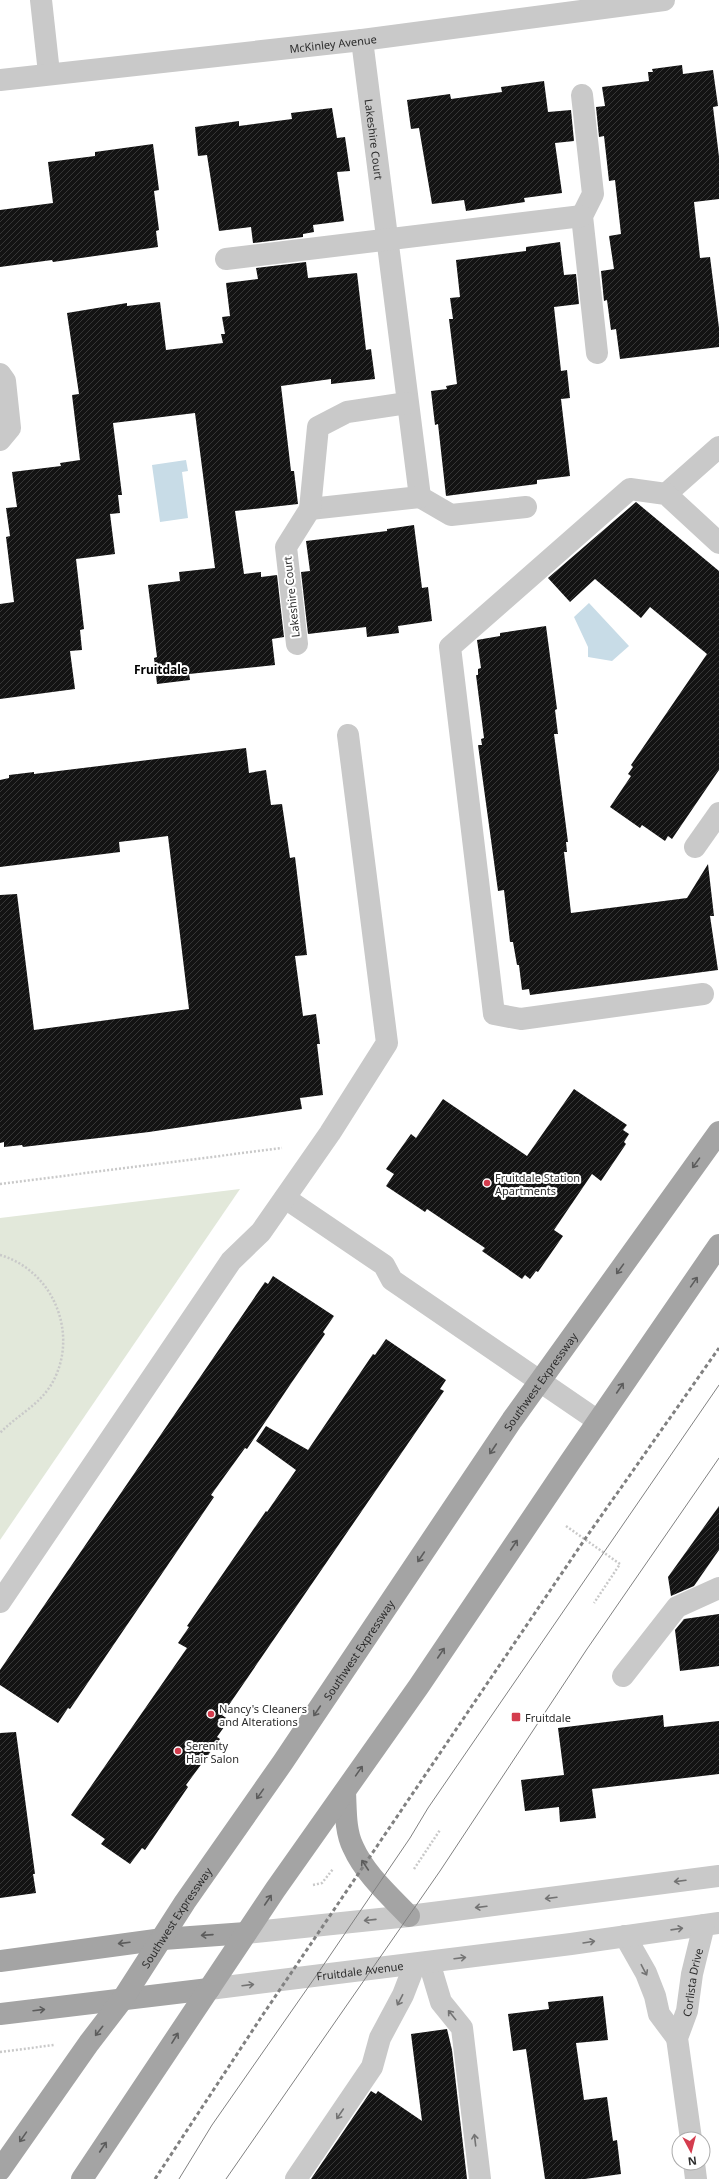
<svg xmlns="http://www.w3.org/2000/svg" width="719" height="2179" font-family="'Noto Sans',sans-serif">
  <defs>
    <pattern id="building-hatch" width="6" height="6" patternUnits="userSpaceOnUse"><rect width="6" height="6" fill="#131313"/><path d="M-1 1l2-2M0 6l6-6M5 7l2-2" fill="none" stroke="#363636"/></pattern>
  </defs>
  <rect width="100%" height="100%" fill="#fff"/>
  <!-- green -->
  <path fill="#e2e8da" d="M240,1189l-240,351v-322z"/>
  <!-- water -->
  <g fill="#c8dce7">
    <path d="M186,460l2,11 -6,1 6,46 -28,4 -8,-57z"/>
    <path d="M589,603l40,43 -17,15 -24,-4v-10l-14,-30z"/>
  </g>
  <!-- building -->
  <g fill="url(#building-hatch)">
    <path d="M682,65l1,9 30,-4 5,36 -5,1 6,50v42l-25,3 6,56 10,-1 9,71v19l-99,12 -4,-30 -5,1 -4,-30 -3,1 -3,-30 13,-2 -5,-33 12,-2 -6,-54 -6,1 -5,-45 -5,1 -3,-30 9,-1 -3,-19 47,-6 -1,-9h5l-1,-3z"/>
    <path d="M544,81l4,31 23,-2 3,31 -19,2 7,50 -38,5 1,4 -59,9 -2,-11 -32,4 -13,-76 -8,1 -4,-29 43,-6 1,5 51,-7 -1,-5z"/>
    <path d="M332,108l5,30 8,-1 5,34 -13,1 7,49 -31,4 1,7 -11,2v3l-50,6 -2,-16 -32,4 -12,-76 -9,1 -3,-29 44,-6v5l53,-7 -1,-6z"/>
    <path d="M153,144l6,46 -5,1 5,39 -3,1 2,16 -105,15 -1,-2 -52,7v-57l53,-7 -5,-41 47,-6v-4z"/>
    <path d="M560,242l4,33 12,-1 3,30 -25,3 7,64 6,-1 3,28 -9,1 9,77 -33,4v4l-91,12 -8,-72 -3,1 -4,-34 16,-2 -1,-3 11,-2 -8,-65h4l-3,-21 10,-1 -4,-37 70,-9v-4z"/>
    <path d="M306,262l2,16 49,-5 9,77 5,-1 4,30 -44,5v-5l-50,7 10,85h3l4,33 -63,7 9,63 17,-2v5l16,-2 7,62 -12,2 3,26 -86,9 1,6 -33,4 -3,-26 3,-1 -9,-72 32,-4 -1,-9 36,-4 -20,-155 -82,10 9,72h-4l2,18 -10,1 5,40 -39,5 8,70 -4,1 2,20 -12,1 5,38 -75,10v-95l14,-2 -8,-65 4,-1 -4,-28 11,-1 -5,-35 49,-6 -1,-3 20,-3 -8,-65 7,-1 -12,-81 60,-10v3l33,-4 6,48 57,-7 -2,-9h4l-3,-17 8,-1 -4,-33 32,-4 -2,-11z"/>
    <path d="M636,502l83,69v199l-47,69 -4,-3 -3,5 -23,-16 -2,3 -30,-21 21,-31 -3,-2 5,-7 -2,-2 76,-111 -57,-47 -9,11 -46,-39 -25,23 -22,-24z"/>
    <path d="M414,525l8,63 6,-1 4,34 -34,5 1,7 -32,4 -1,-10 -58,7 -7,-62 9,-1 -4,-30 81,-10v-2z"/>
    <path d="M546,626l11,83 -2,1 3,24h-4l14,108h-2l1,10h-3l7,61 116,-15 21,-34 6,52h-4l8,54 -188,25 -1,-6 -7,1 -3,-25h-2l-4,-23h-3l-6,-52 -6,1 -20,-146h4l-1,-6 3,-1 -8,-63h2v-6l3,-1 -4,-28 23,-4v-3z"/>
    <path d="M246,748l3,25 17,-3 5,35 11,-1 8,54 5,-1 12,98 -12,1 8,60 13,-2 4,30h-3l6,51 -23,3 2,11 -153,23 -126,15 -1,-2 -18,2v-5l-4,1v-248l17,-1 17,136 155,-21 -21,-173 -49,6 1,10 -120,15v-87l9,-2v-3l25,-3v2z"/>
    <path d="M574,1089l53,36 -4,5 6,4 -5,8 2,2 -25,37 -9,-7 -38,56 9,6 -25,36 -2,-1 -6,8 -5,-4 -3,4 -40,-28 3,-3 -58,-39 -2,3 -39,-26 8,-12 -8,-5 25,-35 5,4 27,-39 84,57z"/>
    <path d="M273,1276l61,40 -11,16 2,2 -33,48 -45,67 -2,-1 -34,47 3,2 -144,212 -2,-1 -10,15 -58,-38v-15l265,-388 3,2z"/>
    <path d="M386,1339l60,41 -6,9 4,2 -222,324 7,5 -12,17 3,2 -34,46 2,2 -43,63 -3,-2 -12,16 -29,-20 4,-5 -34,-24 116,-167 -9,-5 11,-16 -2,-1 79,-115 1,1 29,-42 -40,-29 10,-15 42,24 65,-96 2,1z"/>
    <path d="M719,1506v44l-25,36 -23,10 -3,-19z"/>
    <path d="M719,1614v52l-39,5 -5,-41 9,-11z"/>
    <path d="M663,1715l1,12 55,-6v53l-127,15 4,29 -36,4 -1,-15 -34,4 -4,-31 43,-5 -6,-47z"/>
    <path d="M16,1732l19,142h-2l3,19 -36,5v-165z"/>
    <path d="M603,1996l5,44 -32,3 8,57 23,-3 6,44 4,-1 4,34 -36,5h-40l-19,-130 -13,2 -5,-37 41,-5 -1,-7z"/>
    <path d="M447,2029l5,21 15,129h-156l60,-88 5,3 2,-3 44,30 -11,-87z"/>
  </g>
  <g fill="none" stroke-linecap="round" stroke-linejoin="round">
    <!-- path -->
    <g stroke="#c9c9c9" stroke-width="2.5" stroke-dasharray="2 2" stroke-linecap="butt">
      <path d="M0,1184l282,-36"/>
      <path d="M0,1255c55,16 80,82 51,130 -13,21 -35,31 -51,48"/>
      <path d="M566,1526l54,38 -26,39"/>
      <path d="M414,1869l26,-39"/>
      <path d="M313,1885l9,-2 11,-14"/>
      <path d="M0,2052l54,-7"/>
    </g>
    <!-- minor -->
    <g stroke="#c9c9c9" stroke-width="22">
      <path d="M41,0l8,73"/>
      <path id="s1" d="M362,40l58,457 31,18 75,-8"/>
      <path id="s2" d="M0,80l362,-40 302,-40"/>
      <path d="M582,95l11,99 -11,22 15,137"/>
      <path d="M226,259l356,-43"/>
      <path d="M0,374l5,7 5,47 -10,12"/>
      <path d="M666,494l53,-47"/>
      <path d="M310,509l110,-12"/>
      <path d="M297,644l-11,-97 24,-38 8,-82 29,-15 60,-9"/>
      <path d="M695,847l24,-34"/>
      <path d="M703,994l-182,25 -27,-5 -44,-367 180,-158 36,5 53,49"/>
      <path d="M285,1198l99,67 8,15 206,141"/>
      <path d="M0,1602l231,-341 30,-29 69,-99 57,-90 -39,-308"/>
      <path d="M623,1676l54,-69 42,-19"/>
      <path d="M246,1933l163,-17 310,-40"/>
      <path d="M625,1936l21,37 9,23 4,18 18,24"/>
      <path d="M429,1962l12,40 21,26 18,151"/>
      <path id="s3" d="M209,1989l362,-45 148,-21"/>
      <path id="s4" d="M691,2139l-14,-101 10,-27 5,-37 12,-49"/>
      <path d="M694,2163l2,16"/>
      <path d="M296,2179l76,-112 8,-29 23,-43 12,-31"/>
    </g>
    <!-- major -->
    <g stroke="#a4a4a4" stroke-width="22">
      <path d="M345,1792c1,18 0,39 8,55 12,27 36,48 56,69"/>
      <path d="M0,1961l163,-22 83,-6"/>
      <path d="M0,2014l209,-25"/>
      <path id="s5" d="M0,2170l89,-127 33,-43 63,-98 98,-140 229,-342 207,-288"/>
      <path d="M82,2179l193,-289 144,-204 151,-224 149,-217"/>
    </g>
    <!-- tram -->
    <g stroke="#818181" stroke-width="1">
      <path d="M179,2179l33,-54 104,-149 94,-138 18,-30 291,-423"/>
      <path d="M226,2179l214,-308 147,-222 132,-191"/>
    </g>
    <!-- rail -->
    <path stroke="#818181" stroke-width="3" stroke-dasharray="4 3" stroke-linecap="butt" d="M155,2179l107,-163 323,-477 134,-191"/>
  </g>
  <!-- one-way arrows -->
  <defs><path id="oneway-shaft" d="M-6 0H5M1.5-3L5.5 0L1.5 3" fill="none" stroke-width="1.6" stroke-linecap="round" stroke-linejoin="round"/></defs>
  <g stroke="#5c5c5c">
    <use href="#oneway-shaft" transform="translate(696 1163) rotate(126)"/>
    <use href="#oneway-shaft" transform="translate(620 1269) rotate(126)"/>
    <use href="#oneway-shaft" transform="translate(694 1282) rotate(-55)"/>
    <use href="#oneway-shaft" transform="translate(620 1388) rotate(-56)"/>
    <use href="#oneway-shaft" transform="translate(493 1449) rotate(124)"/>
    <use href="#oneway-shaft" transform="translate(514 1545) rotate(-56)"/>
    <use href="#oneway-shaft" transform="translate(421 1557) rotate(124)"/>
    <use href="#oneway-shaft" transform="translate(441 1653) rotate(-56)"/>
    <use href="#oneway-shaft" transform="translate(317 1711) rotate(124)"/>
    <use href="#oneway-shaft" transform="translate(359 1771) rotate(-55)"/>
    <use href="#oneway-shaft" transform="translate(260 1794) rotate(125)"/>
    <use href="#oneway-shaft" transform="translate(365 1865) rotate(-124)"/>
    <use href="#oneway-shaft" transform="translate(268 1900) rotate(-56)"/>
    <use href="#oneway-shaft" transform="translate(207 1935) rotate(176)"/>
    <use href="#oneway-shaft" transform="translate(124 1943) rotate(173)"/>
    <use href="#oneway-shaft" transform="translate(39 2010) rotate(-7)"/>
    <use href="#oneway-shaft" transform="translate(99 2031) rotate(128)"/>
    <use href="#oneway-shaft" transform="translate(175 2038) rotate(-58)"/>
    <use href="#oneway-shaft" transform="translate(23 2137) rotate(125)"/>
    <use href="#oneway-shaft" transform="translate(103 2147) rotate(-56)"/>
  </g>
  <g stroke="#737373">
    <use href="#oneway-shaft" transform="translate(680 1881) rotate(173)"/>
    <use href="#oneway-shaft" transform="translate(551 1898) rotate(173)"/>
    <use href="#oneway-shaft" transform="translate(481 1907) rotate(173)"/>
    <use href="#oneway-shaft" transform="translate(370 1920) rotate(174)"/>
    <use href="#oneway-shaft" transform="translate(677 1929) rotate(-8)"/>
    <use href="#oneway-shaft" transform="translate(589 1942) rotate(-9)"/>
    <use href="#oneway-shaft" transform="translate(460 1958) rotate(-7)"/>
    <use href="#oneway-shaft" transform="translate(644 1970) rotate(62)"/>
    <use href="#oneway-shaft" transform="translate(248 1985) rotate(-7)"/>
    <use href="#oneway-shaft" transform="translate(400 2000) rotate(117)"/>
    <use href="#oneway-shaft" transform="translate(452 2015) rotate(-129)"/>
    <use href="#oneway-shaft" transform="translate(340 2114) rotate(124)"/>
    <use href="#oneway-shaft" transform="translate(475 2140) rotate(-97)"/>
  </g>
  <!-- markers -->
  <g fill="#d43d4e" stroke="#fff" stroke-width="1.5">
    <circle cx="487" cy="1183" r="4"/>
    <circle cx="211" cy="1714" r="4"/>
    <rect x="511" y="1712" width="10" height="10" rx="2"/>
    <circle cx="178" cy="1751" r="4"/>
  </g>
  <g text-anchor="middle" dominant-baseline="central" stroke-width="4" stroke-linejoin="round" paint-order="stroke">
    <!-- street labels -->
    <g font-size="11" fill="#2c2c2c" stroke="#fff">
      <text stroke="none"><textPath href="#s2" startOffset="335">McKinley Avenue</textPath></text>
      <text stroke="none"><textPath href="#s1" startOffset="100">Lakeshire Court</textPath></text>
      <text transform="translate(291 597) rotate(-96)">Lakeshire Court</text>
      <text stroke="none"><textPath href="#s5" startOffset="956">Southwest Expressway</textPath></text>
      <text stroke="none"><textPath href="#s5" startOffset="632">Southwest Expressway</textPath></text>
      <text stroke="none"><textPath href="#s5" startOffset="308">Southwest Expressway</textPath></text>
      <text stroke="none"><textPath href="#s3" startOffset="152">Fruitdale Avenue</textPath></text>
      <text stroke="none"><textPath href="#s4" startOffset="160">Corlista Drive</textPath></text>
    </g>
    <!-- poi labels -->
    <g font-size="11" fill="#2c2c2c" stroke="#fff" text-anchor="start">
      <text x="495" y="1177">Fruitdale Station<tspan x="495" dy="13">Apartments</tspan></text>
      <text x="219" y="1708">Nancy's Cleaners<tspan x="219" dy="13">and Alterations</tspan></text>
      <text x="525" y="1717">Fruitdale</text>
      <text x="186" y="1745">Serenity<tspan x="186" dy="13">Hair Salon</tspan></text>
    </g>
    <!-- neighbourhood labels -->
    <g font-size="12" font-weight="bold" fill="#000" stroke="#fff">
      <text x="161" y="669">Fruitdale</text>
    </g>
  </g>
  <!-- north arrow -->
  <g transform="translate(691 2151) rotate(173)"><circle r="19" fill="#ffffff" stroke="#ababab"/>
  <path d="M0-3L7 15L0 10L-7 15Z" fill="#d43d4e"/>
  <text y="-6" font-size="11" font-weight="bold" text-anchor="middle" fill="#2c2c2c">N</text>
  </g>
</svg>
